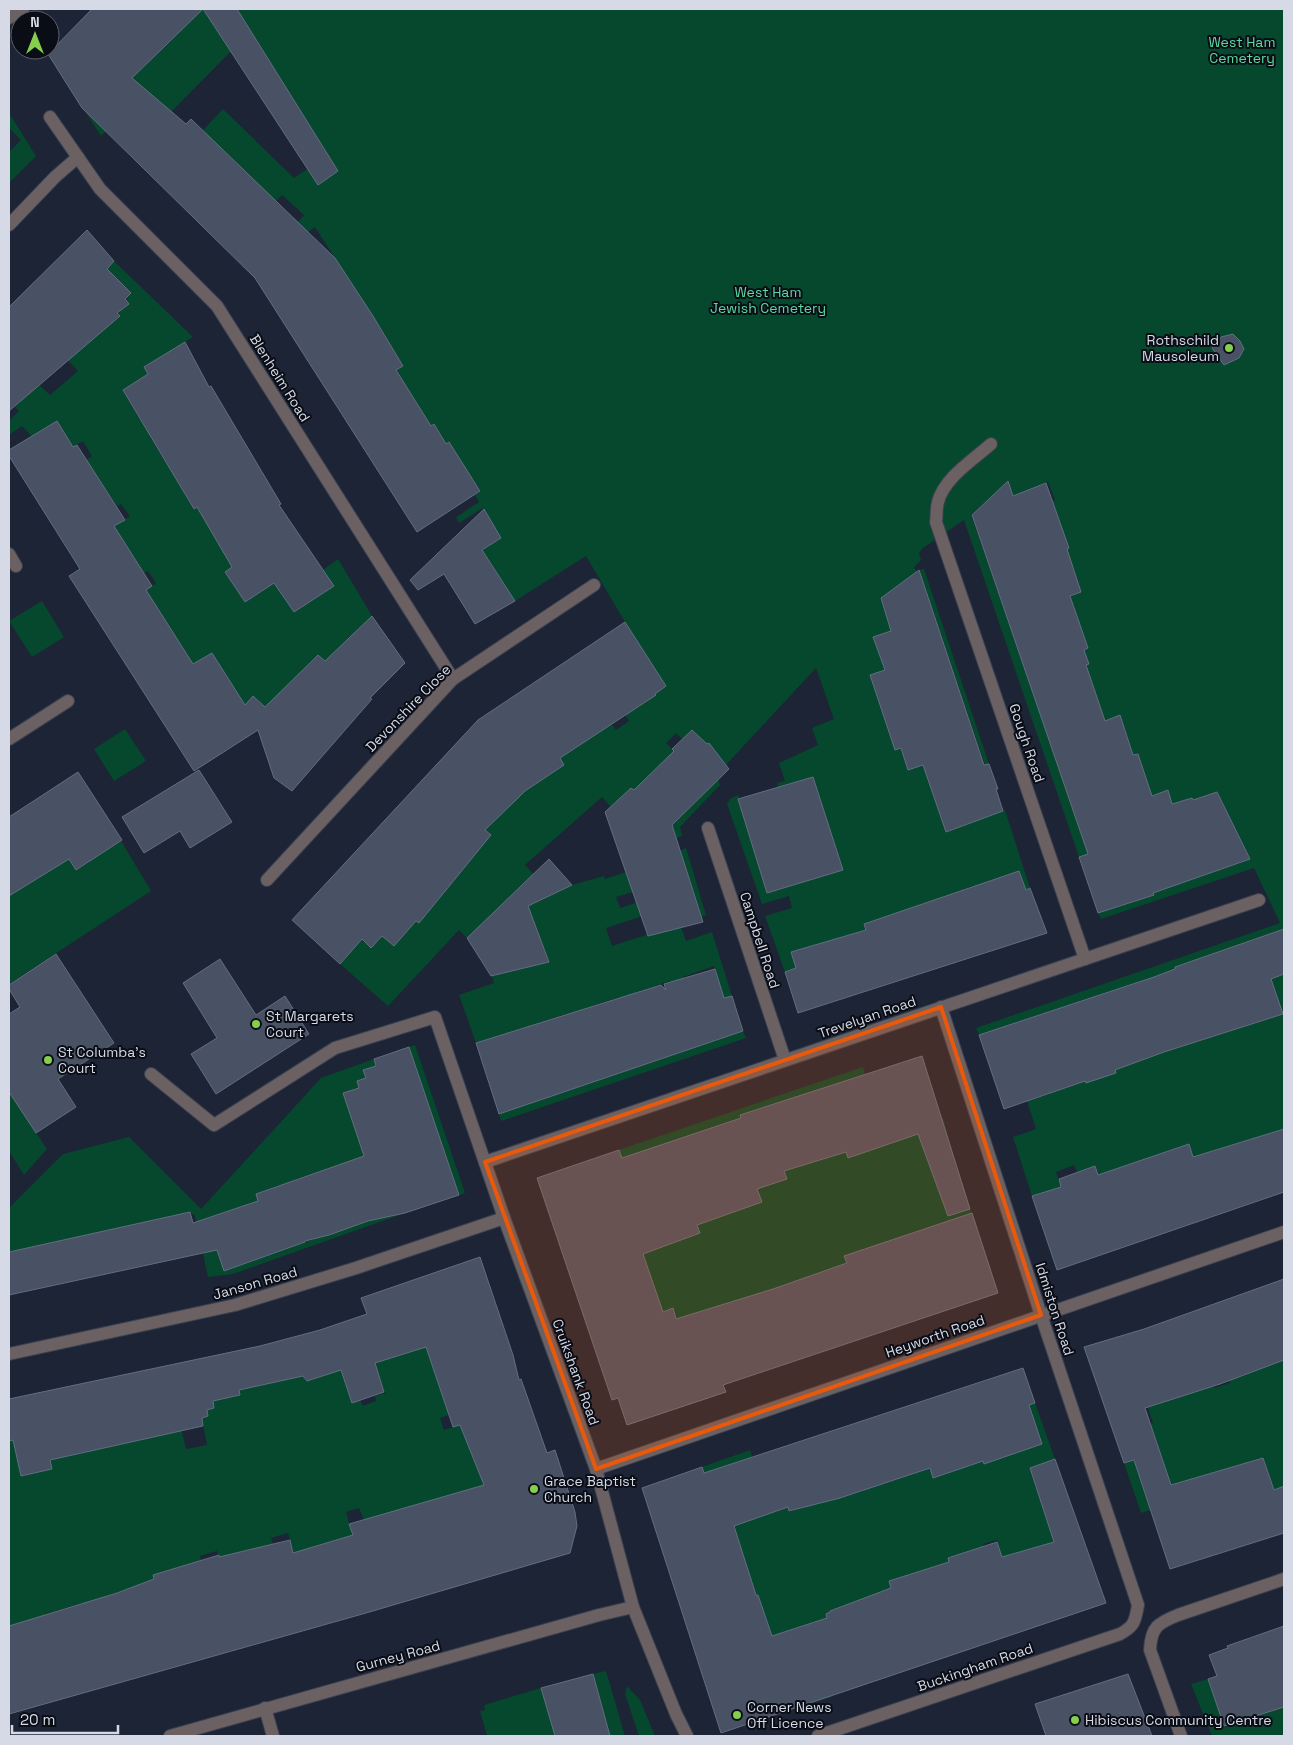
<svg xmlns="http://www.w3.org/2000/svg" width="1293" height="1745" font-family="'Space Grotesk',sans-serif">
  <rect width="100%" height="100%" fill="#1c2435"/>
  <!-- green -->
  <g fill="#05482e" fill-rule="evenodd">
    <path d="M155,9h17l15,13 13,-13h4l4,4 5,-4h1071v924l-2,-3 -107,37v3l-123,42 -1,-1 -72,24 -3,-7 304,-105 -26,-55 -153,51 -3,-6 55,-18v-3l97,-33 -33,-67 -20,6 10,30 -5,2 -10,-32 -20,6 -4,-13 -14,4 16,48 -11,3 -6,-18 -13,4 8,21 -11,4 -6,-17 -23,8 5,16 -15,5 -5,-16 -14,4 -115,-337 -41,28 -4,5 2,7 -7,7 3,5 -36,26 6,19 6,-2 5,14 -25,8 5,12 21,-6 7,20 -36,12 25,75 23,-7 3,8 -17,6 4,13 16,-6 3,9 17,-6 6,18 -18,7 14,40 59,-22 25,78 -4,2 -7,-19 -33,11 6,18 -14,5 -6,-19 -15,6 6,19 -14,4 -6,-17 -33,10 5,19 -14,5 -7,-18 -30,10 2,6 -27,8 5,18 -19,5 -5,-17 -28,8 4,16 -11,4 -20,-56 27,-8 -3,-12 -27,8 -35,-100 3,-5 8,-4 29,98 75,-23 -13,-43 -37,11 -4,-16 36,-12 -11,-33 -35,11 -1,-5 8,-2 -6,-18 39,-18 -6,-17 22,-9 -18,-51 -90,97 -17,-22 -2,1 -12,-11 -10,9 -9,-9 -10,10 8,8 -5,5 11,11 -21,22 -10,-11 -8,7 11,11 -5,6 -16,-14 -19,17 26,25 -7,7 -13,-22 -16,-18 -77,68 26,27 6,-5 3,3 12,-5 32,-9 1,3 21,-7 7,20 -17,5 4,11 31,-10 4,14 -49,16 6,18 68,-22 6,17 26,-9 20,64 -8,2 -10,-32 -31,11 9,31 -12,4 -10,-31 -34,11 10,30 -17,6 -10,-31 -33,11 9,30 -16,5 -10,-30 -34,11 10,30 -17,5 -9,-30 -17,6 8,29 -7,3 -9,-30 -18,6 -17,-48 35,-12 -2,-7 57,-15 -13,-35 -27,-28 -42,40 -8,-8 -71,76 -48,-42 12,-14 -16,-15 9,-10 26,23 11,-12 12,10 15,-17 -38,-33 7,-7 38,32 10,-11 -11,-10 13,-15 -26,-23 10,-10 36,32 22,-26 -9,-8 5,-3 6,5 19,-16 -6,-6 18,-18 -29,-27 3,-3 29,27 25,-24 -29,-29 7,-10 22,32 14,-8 4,5 15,-11 -25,-36 10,-6 20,29 30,-21 -19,-28 11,-7 25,35 13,-9 -4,-6 20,-13 -19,-30 7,-4 18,28 15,-10 -41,-64 -39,-66 -71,45 -25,-39 -39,24 -1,-3 35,-21 -6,-10 22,-14 -18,-30 -24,15 -3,-6 23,-15 -4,-7 6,-4 -8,-12 -6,4 -9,-13 -21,14 -8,-13 27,-17 -7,-12 -3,2 -12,-20 -10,6 -11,-18 7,-4 -9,-14 -22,14 -8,-13 22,-14 -7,-11 7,-4 -9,-15 -29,18 -7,-12 29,-19 -19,-30 -30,19 -5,-8 29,-19 -47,-73 -14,10 -9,-8 12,-14 -22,-20 -23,23 -10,-10 15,-17 -24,-23 -15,16 -7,-6 16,-17 -26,-25 -16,16 -5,-5 36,-38 71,69 34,-23 -77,-124 -80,81 -12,-11 -10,9 -12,-10 -36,36 -15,-23 26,-27 -17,-17 12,-12 18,17 15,-15 -17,-17 5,-5 22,21 26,-26 -23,-21zM1048,482l7,18 -14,5 2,6 -6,2 2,9 -16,5 5,14 17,-5 3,8 17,-6 4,10 -3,2 5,16 -30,10 5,11 30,-10 5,15 -11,4 2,4 -4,2 5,14 -17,6 5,14 17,-6 3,10 4,-1 3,9 -4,2 5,14 -17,6 3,8 -3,1 4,11 11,-3 9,28 6,-2 3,8 15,-5 8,24 -32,12 4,14 38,-12 4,12 -23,7 6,21 -15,5 2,5 15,-4 5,15 -50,17 -111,-317 27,-25 11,-4 4,10z"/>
    <path d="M9,113l27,43 -27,27v-31l12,-12 -12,-12z"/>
    <path d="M114,261l79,76 -49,30 4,7 -25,17 17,29 26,-15 9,17 -25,15 18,29 29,-17 9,15 -29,17 16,28 30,-17 32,60 -30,20 20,30 29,-19 20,29 40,-26 -11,-16 15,-11 34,57 -25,24 -6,33 -23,-18 -49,55 -16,-14 -11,13 -12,-27 -18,-29 -30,19 -47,-75 21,-14 -8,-12 -4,2 -10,-16 -27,-6 -28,18 -5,-10 34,-29 22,-14 -9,-12 -4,2 -11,-16 -19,12 -21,-29 26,-17 -9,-15 -10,6 -12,-20 -26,13 -13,-14 -13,9v-14l10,-10 -4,-4 7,-7 -13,-14v-21l4,-5 37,35 28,-24 -36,-38 -23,-35 7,-8 57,58 5,-4 -3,-4 -2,-47 30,29 7,-5 -2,-3c6,-7 6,-14 13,-21l-24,-24z"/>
    <path d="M924,569l65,195 -4,1 -66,-195z"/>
    <path d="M42,601l22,36 -32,20 -23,-36z"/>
    <path d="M125,729l21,32 -32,20 -20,-32z"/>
    <path d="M718,779l2,6 -40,42 2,9 -6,2 -4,-13z"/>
    <path d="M102,809l49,82 -142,93v-98l5,7 20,-13 11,-34 13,20 11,-7 7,11 14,-8 -8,-13v-27z"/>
    <path d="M686,848l20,67 -4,2 -22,-66z"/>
    <path d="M1284,974v161l-2,-5 -77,23 -12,6 -4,-15 -22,7 21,64 -79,-8 -14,-41 -18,6 -3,-7 -18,7 16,48 -22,-29 -18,5 -19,-59 23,-8 -9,-28 23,-7 -2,-5 26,-43 12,37 30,-10 -13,-38 89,-15 8,21 38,-13 -11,-33 26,29 30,-10 -12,-35z"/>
    <path d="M743,1031l3,7 -245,83 -2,-7z"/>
    <path d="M415,1045l50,148 -6,2 -50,-148z"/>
    <path d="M374,1059l2,7 -13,4 3,8 -8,3 1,7 -15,5 59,103 5,16 -175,62 -25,3 -13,-61 -5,-4 -181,40v-44l54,-54 66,-17 72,72 120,-131zM321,1171l10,28 -8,37 -99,35 -10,-31 50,-19 -8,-27 23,-9 10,29 17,-6 -10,-29z"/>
    <path d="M863,1067l2,7 -125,41 1,3 -72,25 15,96 16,-6 -7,-22 69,-9 -5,-14 25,-21 161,-49 11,39 -24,9 4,11 24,-8 15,49 -35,6 -33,11 12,39 -72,-18 12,39 -18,-29 -32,11 10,32 -29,-25 -30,10 -29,25 -5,-15 -25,8 2,59 9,27 -22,7 -9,-27 -7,-70 -26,10 5,-22 6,-2 -6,-17 -35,12 3,-139z"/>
    <path d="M9,1092l38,57 -23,26 -15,-24z"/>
    <path d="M392,1287l5,13 64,36 24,66 -45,16 4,12 16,-5 5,12 30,-10 14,94 -60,-26 -5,1 -69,48 -16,-36 -13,4 8,28 -18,33 -9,-30 -16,4 -8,37 -15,-51 -17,5 2,6 -19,5 -31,20 -6,-18 -17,5 14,52 -32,-42 -29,9 4,13 -34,3 -14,4 -15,48 -12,-40 -37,11 12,39 -27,-33 -21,6v-185l4,-1 8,36 31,-7 -8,-38 33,14 3,9 10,-3 -2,-8 87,-39 11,45 21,-4 -5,-27 6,-2 -1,-6 7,-2 -3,-13 14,-3 1,6 14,-3 -1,-5 56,-24 12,14 32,-16 13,39 8,-3 3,6 13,-5 -1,-5 10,-3 -12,-36 3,-63z"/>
    <path d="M1276,1328l8,25v133l-10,4 -11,-32 -14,5 3,42 -13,-40 -27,8 -45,32 -26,8 -17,-50 35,-11 -12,-27 6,-2 -6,-18 39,-10 25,-15 3,8 16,-5 -12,-34z"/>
    <path d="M1035,1403l20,56 -25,9 7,23 41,34 -27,8 4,14 -53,10 -5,-17 -14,4 17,53 -50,-33 -61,17 3,10 -62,20v2l-4,1 1,4 -8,41 13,38 -31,9 -28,-50 -15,-61 -36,11 -18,-131 -2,-8 48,-17 15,45 12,16 11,-4 1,5 13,-4 -1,-6 36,-11 3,7 24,-7 -8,-26 16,-6 9,26 32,-11 58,-49 13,39 14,-5 31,-54z"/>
    <path d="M606,1671l19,65h-15l-17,-62z"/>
    <path d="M1208,1679l17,48 10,-3 -2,-6 24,-3 27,-8v29h-72l-21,-52z"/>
    <path d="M627,1686l13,14 15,36h-16l-14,-42z"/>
    <path d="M541,1688l14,48h-68l-7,-25 5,-1 -1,-5z"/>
  </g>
  <!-- building -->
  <g fill="#495265" stroke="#636d81">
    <path d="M92,9h145l101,162 -20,14 -115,-176 -71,69 54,46 5,-5 144,139 38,58 30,50 -7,4 35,56 3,-2 12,20 3,-2 31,49 -63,41 -162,-254 -173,-170 -34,-54z"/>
    <path d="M87,230l27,31 -7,8 24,24 -6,6 4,5 -12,9 3,3 -111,95v-104z"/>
    <path d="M1233,334l7,7 4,8 -5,9 -15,7 -12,-17 9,-11z"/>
    <path d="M185,342l24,45 2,-1 70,118 -2,1 55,81 -40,26 -20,-29 -29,19 -20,-30 7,-5 -35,-60 -3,2 -71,-119 25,-16 -4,-7z"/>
    <path d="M57,421l16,26 4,-2 48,75 -11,6 38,60 -6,4 47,74 19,-11 33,52 8,-9 12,11 53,-52 7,6 47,-45 33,47 -35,35 2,1 -80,92 -18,-13 -16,-48 -64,41 -55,-86 -70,-109 11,-7 -71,-113v-6z"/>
    <path d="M1008,481l5,15 33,-13 23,65 -2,1 14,43 -11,4 18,52 -4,2 5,14 -3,1 19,56 15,-6 13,40 5,-1 14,42 16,-6 4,14 20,-6 1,2 24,-8 33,67 -97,34 1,2 -56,18 -19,-56 9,-3 -116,-339z"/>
    <path d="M484,509l17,29 -19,12 33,51 -40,23 -31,-50 -26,16 -8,-10z"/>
    <path d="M919,570l65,195 5,-1 9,25h-2l7,22 -57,21 -23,-67 -15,5 -7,-22 -6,2 -25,-75 15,-5 -12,-33 18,-6 -10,-33z"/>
    <path d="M625,622l41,64 -11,8 1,1 -96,63 4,7 -39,26 -7,7 -33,32 6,5 -72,88 -3,-2 -22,25 -12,-10 -11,12 -9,-9 -22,25 -48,-44 186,-200z"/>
    <path d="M692,730l15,14 2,-1 20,26 -57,56 31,97 -55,14 -43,-124 26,-24 3,2 40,-39 -2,-2z"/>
    <path d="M199,770l33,52 -42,26 -10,-17 -36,22 -22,-36z"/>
    <path d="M78,772l44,68 -46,30 -7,-11 -60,37v-79z"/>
    <path d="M813,777l30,93 -76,23 -29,-94z"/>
    <path d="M549,859l23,26 -44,21 21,56 -58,14 -24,-38z"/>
    <path d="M1019,871l7,19 4,-2 17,45 -249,80 -13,-41 11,-4 -5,-16 75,-22 -2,-6z"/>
    <path d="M1284,929v45l-13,5 12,35 -119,38 -49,18 1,3 -30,10 -1,-2 -81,28 -25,-74 175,-58 21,-8v-2z"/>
    <path d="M56,954l58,89 -56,36 18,28 -40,26 -27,-41v-78l11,-7 -11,-18v-4z"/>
    <path d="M220,959l36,56 29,-19 24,38 -93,60 -25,-40 26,-16 -34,-55z"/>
    <path d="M715,969l9,29 8,-2 11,35 -244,83 -23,-71 185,-58 5,5 -2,-6z"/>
    <path d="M409,1047l50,148 -54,18 -37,8 -39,14 -24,6v1l-81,29 -7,-21 -208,45v-43l181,-40 3,11 65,-22 -2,-7 108,-38 -21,-63 16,-5 -2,-7 9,-3 -3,-8 13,-4 -2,-7z"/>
    <path d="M922,1056l48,153 -22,7 -30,-82 -70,24 -2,-6 -62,19 3,8 -30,10 5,13 -65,23 3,8 -57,21 20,58 10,-4 3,11 97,-30 74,-26 -3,-7 128,-43 26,80 -275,92 3,7 -99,33 -9,-27 -6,2 -75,-222 82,-28 3,8 119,-40 -1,-3z"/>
    <path d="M1284,1129v63l-227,78 -25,-74 29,-9 -2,-8 36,-13 3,9 91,-31 4,13z"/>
    <path d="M480,1257l33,98 6,25 2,-1 26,74 8,-3 20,62 2,14 -7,27 -204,60 -357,101v-88l108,-33 37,-14 -1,-4 66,-20v2l71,-17 3,13 60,-18 -4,-11 135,-39 -24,-60 -7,2 -27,-80 -51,16 9,29 -32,11 -11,-33 -34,11 -4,-5 -64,14 1,5 -27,6 1,7 -7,2 1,6 -6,2 1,8 -153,34 2,9 -31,7 -8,-36 -4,1v-42l251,-53 60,-16 47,-16 -6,-16z"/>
    <path d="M1284,1279v81l-64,24 -75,24 26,77 92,-27 11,32 10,-4v47l-114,36 -36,-109 -10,3 -40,-116 60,-18z"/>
    <path d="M1023,1368l12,35 -6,2 13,39 -58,20 -1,-3 -50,17 -3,-10 -90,30 -51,13 -1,-4 -54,19 22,69h2l14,41 55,-18 -1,-4 4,-2v-1l61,-23 -2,-7 60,-19 -1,-4 49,-16 5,15 52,-15 -24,-74 25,-9 51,144 -385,130 -79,-245 60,-21 2,6z"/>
    <path d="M1284,1626v81l-60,19 -16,-47 9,-3 -8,-21 19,-7 -1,-2z"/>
    <path d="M593,1674l17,62h-55l-14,-48z"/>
    <path d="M1128,1674l24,62h-106l-11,-32z"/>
  </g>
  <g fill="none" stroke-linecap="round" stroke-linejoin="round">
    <defs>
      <g id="minor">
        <path d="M9,18l14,-9"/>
        <path d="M50,117l50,72 117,117 236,373"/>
        <path d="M9,225l46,-48 23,-20"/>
        <path d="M991,444c-18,16 -47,34 -53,58 -2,7 -1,14 -2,20l149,437"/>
        <path d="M9,554l7,12"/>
        <path d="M9,739l59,-38"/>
        <path d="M708,828l77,232"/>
        <path d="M267,880l186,-201 141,-94"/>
        <path d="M151,1074l63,51 121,-77 100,-31 69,201 92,251 37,138 43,107 11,22"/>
        <path d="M485,1162l774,-262"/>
        <path d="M9,1354l226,-49 121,-37 148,-50"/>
        <path d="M596,1469l688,-237"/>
        <path d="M265,1708l8,28"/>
        <path d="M170,1736l429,-121 34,-8"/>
        <path d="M818,1736l302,-102c15,-8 15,-13 18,-29l-97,-290 -100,-308"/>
        <path d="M1181,1736l-31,-86c1,-23 8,-27 28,-35l106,-36"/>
      </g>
    </defs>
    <!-- minor casing -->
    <use href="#minor" stroke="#3a4151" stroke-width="14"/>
    <!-- minor -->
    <use href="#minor" stroke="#6b6062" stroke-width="12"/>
  </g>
  <!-- marked area -->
  <path fill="#e8590c" fill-opacity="0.2" stroke="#e8590c" stroke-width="4" stroke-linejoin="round" d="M941,1007l100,308 -445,154 -111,-307z"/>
  <!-- markers -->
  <g fill="#84cf4d" stroke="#0a0d15" stroke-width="2">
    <circle cx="1229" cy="348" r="5"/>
    <circle cx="256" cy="1024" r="5"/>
    <circle cx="48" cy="1060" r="5"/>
    <circle cx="534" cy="1489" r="5"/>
    <circle cx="737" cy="1715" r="5"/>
    <circle cx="1075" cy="1720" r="5"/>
  </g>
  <g text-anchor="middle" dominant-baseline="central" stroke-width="4" stroke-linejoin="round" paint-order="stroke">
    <!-- park labels -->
    <g font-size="14" fill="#5dd9a0" stroke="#0a0d15">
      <text x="1242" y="42">West Ham<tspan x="1242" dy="16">Cemetery</tspan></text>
      <text x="768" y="292">West Ham<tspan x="768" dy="16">Jewish Cemetery</tspan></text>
    </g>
    <!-- poi labels -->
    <g font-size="14" fill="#d5dae6" stroke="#0a0d15" text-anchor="start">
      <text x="1219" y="340" text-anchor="end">Rothschild<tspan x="1219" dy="16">Mausoleum</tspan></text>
      <text x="266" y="1016">St Margarets<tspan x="266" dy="16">Court</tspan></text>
      <text x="58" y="1052">St Columba's<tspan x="58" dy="16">Court</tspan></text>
      <text x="544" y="1481">Grace Baptist<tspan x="544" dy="16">Church</tspan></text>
      <text x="747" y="1707">Corner News<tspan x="747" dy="16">Off Licence</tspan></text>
      <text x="1085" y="1720">Hibiscus Community Centre</text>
    </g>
    <!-- street labels -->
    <g font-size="14" fill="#d5dae6" stroke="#0a0d15">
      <text transform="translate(280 378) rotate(58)">Blenheim Road</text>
      <text transform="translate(408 708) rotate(-46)">Devonshire Close</text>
      <text transform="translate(1027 743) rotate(71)">Gough Road</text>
      <text transform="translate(760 940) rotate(72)">Campbell Road</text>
      <text transform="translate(867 1017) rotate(-19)">Trevelyan Road</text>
      <text transform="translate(255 1283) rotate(-16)">Janson Road</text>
      <text transform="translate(1055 1309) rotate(72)">Idmiston Road</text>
      <text transform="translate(935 1336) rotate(-19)">Heyworth Road</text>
      <text transform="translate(576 1372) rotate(70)">Cruikshank Road</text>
      <text transform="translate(398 1656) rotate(-15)">Gurney Road</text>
      <text transform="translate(975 1667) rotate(-19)">Buckingham Road</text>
    </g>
  </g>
  <!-- border -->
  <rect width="1293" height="1745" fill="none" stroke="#d5dae6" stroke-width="20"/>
  <!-- north arrow -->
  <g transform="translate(35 35)"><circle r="24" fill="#0a0d15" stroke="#5b5f69"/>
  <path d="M0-4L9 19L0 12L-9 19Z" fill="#84cf4d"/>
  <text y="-8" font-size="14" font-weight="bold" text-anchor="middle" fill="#d5dae6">N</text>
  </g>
  <!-- scale -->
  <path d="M12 1725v8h106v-8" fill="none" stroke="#d5dae6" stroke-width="2.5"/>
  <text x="20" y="1725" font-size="15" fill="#d5dae6" stroke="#0a0d15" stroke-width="4" paint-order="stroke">20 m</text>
</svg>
